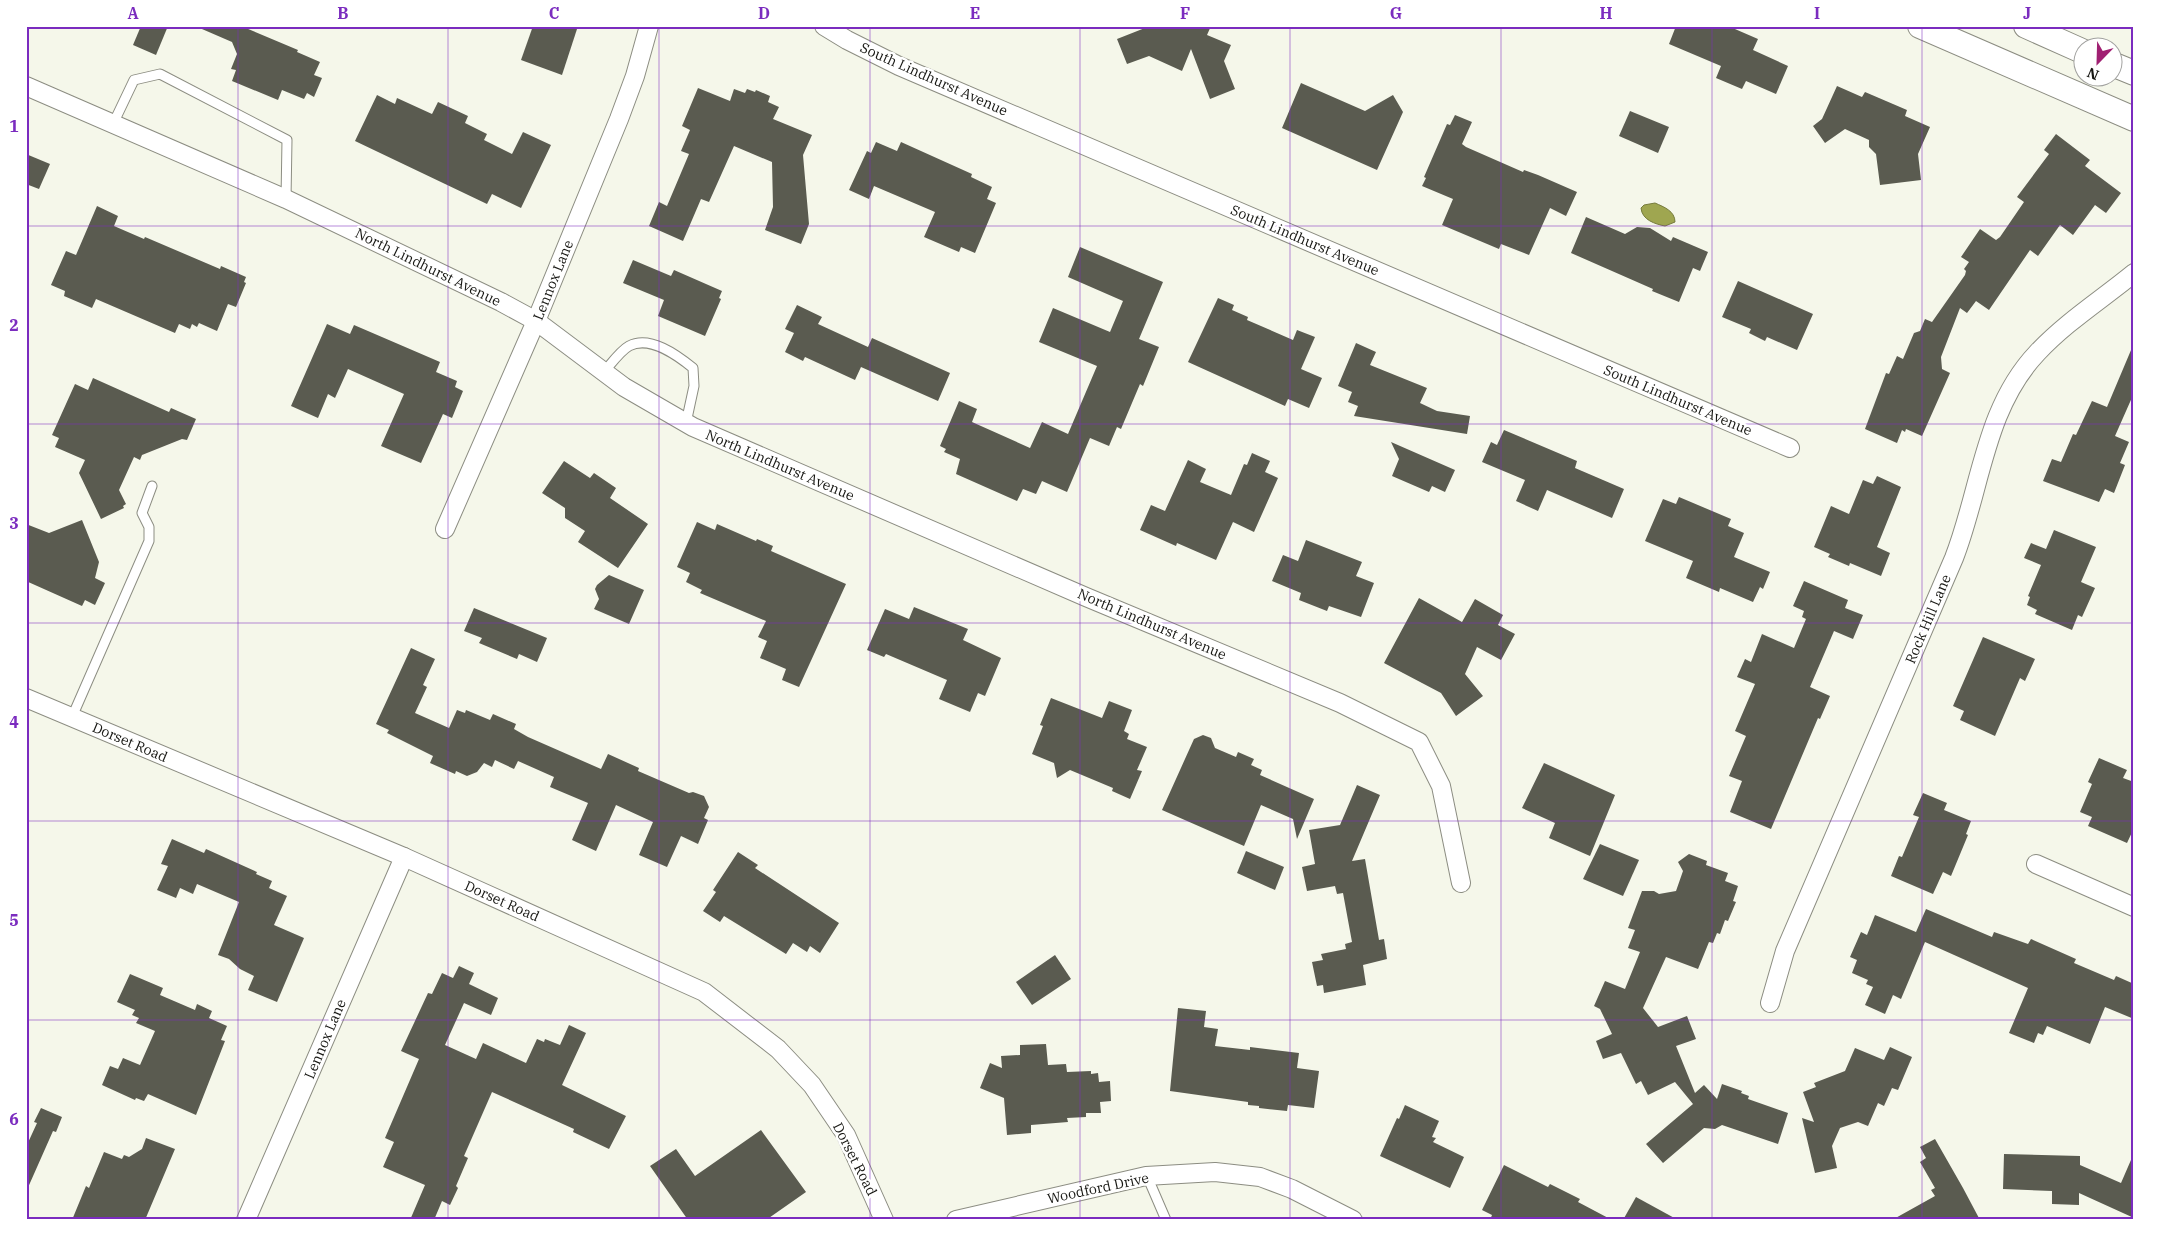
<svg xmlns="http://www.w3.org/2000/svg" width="2160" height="1246" font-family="'IBM Plex Serif',serif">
  <rect width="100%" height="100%" fill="#f5f7ea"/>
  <!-- water -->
  <path fill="#9fa650" stroke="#767b3d" d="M1655,203c9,4 20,8 20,19l-10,4c-10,-2 -23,-6 -24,-18l3,-3z"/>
  <!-- building -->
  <g fill="#5a5b50">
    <path d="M141,26h27l-12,29 -23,-10z"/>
    <path d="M195,26h46l57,24 -1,2 23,10 -6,13 8,3 -8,19 -7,-4 -3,6 -22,-9 -4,10 -46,-19 4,-11 -5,-1 6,-15 -5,-12z"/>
    <path d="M533,26h45l-16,49 -41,-15z"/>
    <path d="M1150,26h61l-4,9 24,10 -7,16 11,28 -25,10 -19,-50 -9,22 -33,-15 -22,8 -10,-25z"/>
    <path d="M1676,26h52l30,13 -5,11 35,16 -12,28 -30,-13 -4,8 -26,-11 5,-12 -52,-22z"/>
    <path d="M1301,83l64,28 28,-16 10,17 -26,58 -95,-42z"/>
    <path d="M1837,86l25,11 3,-5 42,18 -2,6 25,11 -12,27 3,26 -41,5 -4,-31 -7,-7v-7l-24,-11 -20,14 -12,-17 9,-7z"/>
    <path d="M698,88l32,13 4,-12 11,4 2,-4 8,3 1,-2 14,6 -2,6 11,5 -6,12 39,16 -9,20 6,69 -8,20 -36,-14 8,-23 -1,-45 -38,-16 -25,56 -8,-3 -18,42 -34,-15 10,-24 8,4 22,-52 -8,-3 9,-21 -8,-4z"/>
    <path d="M377,95l18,9 2,-6 35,16 6,-12 30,14 -3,7 22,11 -3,6 28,14 11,-22 28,13 -30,63 -29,-14 -5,10 -132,-63z"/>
    <path d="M1630,111l39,16 -11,26 -39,-17z"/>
    <path d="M1455,115l17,7 -10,22 4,3 57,25 1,-2 14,5 39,17 -11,24 -16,-8 -21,47 -28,-11 -2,5 -57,-24 11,-26 -31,-13 4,-8 -2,-1 23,-53 3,1z"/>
    <path d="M2056,134l34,26 -5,6 36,27 -15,20 -11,-8 -22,30 -13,-10 -22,31 -8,-6 -41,60 -13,-9 -9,12 -7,-5 -19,49 1,12 8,4 -28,63 -16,-7 -1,3 -3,-2 -5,13 -32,-14 21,-56 3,1 8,-18 6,3 11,-26 6,-2 5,-12 7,3 33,-47 1,-4 -2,-2 5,-7 -8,-5 19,-28 16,11 4,-3 24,-35 -7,-5 32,-43 -5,-4z"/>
    <path d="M876,142l21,9 4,-9 71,32 -1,3 21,10 -5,12 9,4 -21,50 -14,-6 -2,5 -35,-15 11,-25 -61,-26 -5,13 -20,-9 18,-39 4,2z"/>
    <path d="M26,154l24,10 -11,25 -13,-5z"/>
    <path d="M97,206l21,10 -4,10 30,13 1,-2 75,32 1,-3 25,11 -2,5 2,1 -10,24 -8,-3 -11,27 -18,-8 -2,4 -5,-3 -2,5 -11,-5 -4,9 -79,-34 -4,9 -28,-12 1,-5 -14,-6 15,-34 10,4z"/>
    <path d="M1586,217l39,17 12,-7 13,1 21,13 2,-4 35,15 -8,19 -7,-3 -14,34 -27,-11 1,-2 -82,-36z"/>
    <path d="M1080,247l83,35 -24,57 20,8 -16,39 -3,-2 -19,45 -4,-2 -8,19 -19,-8 -23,54 -25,-11 -6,13 -13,-5 -6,12 -61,-27 4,-15 -16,-7 2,-3 -6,-3 19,-45 18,8 -5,13 58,26 12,-26 26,12 29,-68 -58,-24 14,-34 57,24 13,-31 -55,-24z"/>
    <path d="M633,260l38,16 3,-6 48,21 -3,7 2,1 -16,37 -47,-20 6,-16 -41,-17z"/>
    <path d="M1738,281l75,33 -16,36 -30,-13 -2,4 -16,-8 2,-4 -29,-12z"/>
    <path d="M1218,298l16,7 -2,5 16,7 -1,3 46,20 4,-10 18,7 -14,32 21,9 -13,30 -21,-9 -3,7 -97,-44z"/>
    <path d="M797,305l25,12 -4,7 50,23 4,-9 78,35 -12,28 -77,-34 -6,13 -50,-23 -2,4 -18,-9 9,-19 -9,-4z"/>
    <path d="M327,324l23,10 4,-9 86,37 -4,10 21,9 -2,6 8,4 -11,27 -9,-4 -22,49 -40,-17 23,-52 -56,-25 -13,29 -7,-4 -10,24 -27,-12z"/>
    <path d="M1356,343l20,9 -6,13 57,23 -7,15 17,8 33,5 -3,18 -113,-18 4,-10 -10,-4 4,-10 -14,-6z"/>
    <path d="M2134,343v50l-19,43 14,6 -9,21 5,2 -11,28 -9,-4 -6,13 -56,-21 9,-22 9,3 12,-28 3,1 16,-34 15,6z"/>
    <path d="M93,378l76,34 2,-4 25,11 -9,21 -5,-1 -40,16 -2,5 -6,-3 -15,33 7,14 -3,2 1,2 -23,11 -22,-46 6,-13 -30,-13 4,-9 -7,-3 23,-51 13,6z"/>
    <path d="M1504,430l73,31 -2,7 49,21 -12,29 -65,-28 -9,21 -22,-10 9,-21 -43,-18 9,-20 6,3z"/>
    <path d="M1391,442l64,28 -10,22 -13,-6 -3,6 -37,-16 7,-17z"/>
    <path d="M1252,453l18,8 -5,11 13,6 -24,54 -21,-10 -17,38 -39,-17 -1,3 -36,-16 11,-25 14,6 23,-51 18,9 -6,13 31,13 13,-31 3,1z"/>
    <path d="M564,461l26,17 4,-5 22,15 -6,10 38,26 -30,44 -40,-26 7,-11 -20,-13v-10l-23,-15z"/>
    <path d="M1877,476l24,11 -24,60 13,6 -9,23 -31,-13 -1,3 -21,-9 2,-3 -16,-7 17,-41 18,8 14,-34 10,4z"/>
    <path d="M1679,497l52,22 -3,7 16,7 -10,24 36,15 -7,17 -3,-2 -7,15 -33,-14 -1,4 -33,-14 7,-17 -48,-20 18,-42 13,5z"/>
    <path d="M82,520l17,42 -4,16 10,5 -10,22 -10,-5 -3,6 -56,-25v-57l23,9z"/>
    <path d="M697,522l18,8 2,-6 39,17 1,-2 16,7 -2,5 75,33 -47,103 -17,-7 4,-11 -26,-11 7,-17 -9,-4 8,-16 -66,-28 2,-3 -16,-8 4,-9 -13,-6z"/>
    <path d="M2054,530l42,17 -15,35 14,6 -13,29 -4,-2 -6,15 -37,-16 2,-4 -10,-5 3,-8 -2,-1 13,-31 -17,-7 7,-15 15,6z"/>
    <path d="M1306,540l56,22 -6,14 18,7 -13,34 -32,-11 -2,5 -28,-11 2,-7 -29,-12 11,-26 15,6z"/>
    <path d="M609,575l35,15 -15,34 -35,-15 5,-10 -4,-10 2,-4z"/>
    <path d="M1804,581l44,19 -3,8 18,7 -10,24 -19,-8 -24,56 20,9 -10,23 -2,-1 -47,111 -41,-17 12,-31 -13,-5 17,-40 -11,-5 20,-47 -18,-7 8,-18 6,3 11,-28 32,14 12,-29 -4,-2 2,-6 -11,-5z"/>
    <path d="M1419,598l43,24 13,-23 28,16 -5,10 17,9 -14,26 -24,-13 -12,27 18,22 -27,20 -15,-23 -57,-30z"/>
    <path d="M914,607l54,22 -5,11 38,18 -16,38 -7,-3 -8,19 -31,-13 8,-19 -61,-26 -2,3 -17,-7 18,-41 24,10z"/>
    <path d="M474,608l73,30 -10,24 -18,-8 -2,5 -38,-16 3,-5 -18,-7z"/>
    <path d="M1983,637l52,22 -10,22 -5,-3 -25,58 -35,-16 4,-9 -11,-5z"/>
    <path d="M411,648l24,11 -12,26 4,2 -12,26 34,15 8,-18 8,3 1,-3 24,10 3,-6 23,10 -2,5 14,8 73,32 7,-15 31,14 -1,3 51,22 4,-1 11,4 5,11 -5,11 4,2 -10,24 -17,-8 -14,31 -28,-12 14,-33 -37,-17 -20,46 -24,-11 16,-37 -38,-16 4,-10 -36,-16 -4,8 -19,-9 -3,7 -8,-4 -7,9 -10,4 -11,-5 -1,3 -25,-11 3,-7 -46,-23 2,-3 -13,-6z"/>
    <path d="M1051,698l51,20 7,-17 23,9 -8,21 5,3 -2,5 20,8 -10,23 5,1 -12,28 -18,-8 1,-3 -43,-18 -13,8 -3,-15 -22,-9 11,-28 -3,-1z"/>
    <path d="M1203,735l8,3 4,10 21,9 2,-5 16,7 -3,6 11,5 -2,5 54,24 -17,40 -4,-20 -32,-14 -17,41 -82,-36 32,-71z"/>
    <path d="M2099,758l28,12 -4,8 11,4v46l-7,15 -39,-17 4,-9 -12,-5 12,-28 -4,-2z"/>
    <path d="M1544,763l71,32 -25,61 -41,-18 6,-15 -33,-15z"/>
    <path d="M1357,785l23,10 -28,66 13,-2 14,81 5,-1 3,20 -24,6 3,20 -42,8 -1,-8 -6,1 -5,-24 11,-2 -2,-6 25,-5 -1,-5 7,-2 -9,-49 -6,1 -2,-8 -28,5 -5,-24 13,-3 -6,-34 31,-5z"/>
    <path d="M1923,793l24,10 -3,7 27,11 -5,13 2,1 -17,41 -8,-4 -10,22 -42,-18 8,-20 3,1 17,-40 -6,-2z"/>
    <path d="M172,839l32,14 2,-4 51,23 -1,2 16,7 -3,7 18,8 -13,29 30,13 -27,64 -29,-12 6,-14 -14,-7 -11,-10 -11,-4 21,-53 -42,-18 -4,10 -13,-6 -4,10 -19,-8 11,-24 -7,-2z"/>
    <path d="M1600,844l39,16 -16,36 -40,-17z"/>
    <path d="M1246,851l38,16 -9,23 -38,-17z"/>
    <path d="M738,852l20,13 -3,3 84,55 -19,30 -10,-7 -3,6 -14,-9 -7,11 -62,-38 -4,6 -17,-11 13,-19 -3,-2z"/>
    <path d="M1689,854l18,7 -1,4 22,8 -3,8 13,5 -5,15 3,1 -8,19 -3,-1 -5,14 -3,-1 -4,10 -4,-1 -11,27 -32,-12 -23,51 15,19 29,-11 9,23 -20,7 19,47 9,-8 13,14 5,-15 20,7 -1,2 8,3 -1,3 40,14 -10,31 -56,-19 -7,4 -11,-1 -41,35 -17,-19 47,-40 -18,-22 -27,13 -7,-14 -5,3 -15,-31 -18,6 -7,-18 16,-7 -12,-25 -6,-3 11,-25 20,8 15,-37 -12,-4 7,-18 -7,-2 14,-37h12l5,3 17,-3 7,-20 -5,-9z"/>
    <path d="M1926,909l66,28 2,-5 34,12 3,-5 45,20 -2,4 40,17 2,-4 18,8v35l-29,-12 -15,37 -43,-18 -4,9 -5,-2 -4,10 -25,-10 19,-45 -103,-46 -24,57 -8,-4 -8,19 -20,-9 8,-18 -7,-3 2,-4 -16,-7 5,-13 -7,-3 11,-25 6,3 8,-20 41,17z"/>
    <path d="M1055,955l16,24 -39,26 -16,-23z"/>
    <path d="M459,966l15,7 -5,11 29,14 -7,17 -27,-12 -19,42 31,14 7,-16 43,20 11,-24 7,3 1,-3 15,6 9,-20 17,8 -24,52 64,31 -17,33 -36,-17 1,-3 -82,-37 -28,64 4,2 -12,28 2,2 -8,17 -8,-4 -8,19h-24l15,-35 -42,-18 11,-25 -9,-4 34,-79 -18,-8 27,-58 4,1 10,-21 11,5z"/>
    <path d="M130,974l33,14 -3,7 35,15 2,-6 15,7 -3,7 18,8 -6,14 4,1 -29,74 -48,-21 -4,7 -8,-3 -1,2 -33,-15 8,-19 8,3 5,-11 17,7 15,-34 -19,-8 3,-5 -7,-3 3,-5 -18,-8z"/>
    <path d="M1178,1008l28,3 -2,16 14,2 -3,17 35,4v-3l49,6 -2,15 22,3 -5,37 -26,-3 -1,6 -28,-3v-2l-11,-1v-3l-78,-11z"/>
    <path d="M1046,1044l2,21 18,-1 1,8 24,-1v3l7,-1 1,9 11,-1 1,20 -11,1 1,11h-15v4l-19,1 1,4 -37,3v8l-24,2 -3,-37 -24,-10 10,-25 12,5 -1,-12 19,-1v-10z"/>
    <path d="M1890,1047l22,10 -14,33 -6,-2 -8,18 -6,-3 -10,23 -10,-4 -18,6 -8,18 5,22 -22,5 -13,-55 12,4 -11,-30 13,-5 -2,-4 31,-12 10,-23 29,12z"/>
    <path d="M1405,1105l34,16 -7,16 4,1 -3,4 31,15 -14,31 -70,-32 17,-38 2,1z"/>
    <path d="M41,1108l21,9 -6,15 -3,-1 -27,61v-45l11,-24 -3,-1z"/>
    <path d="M761,1130l45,62 -40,28h-78l-38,-54 26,-17 19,27z"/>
    <path d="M146,1138l29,11 -30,71h-73l14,-34 3,2 15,-36 18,7 2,-4 5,2 13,-8z"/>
    <path d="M1935,1139l28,49 17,32h-88l43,-24 -4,-6 4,-2 -15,-26 6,-4 -6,-11z"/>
    <path d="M2134,1153v65l-55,-25v12l-27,-1v-13l-49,-2 1,-35 76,2v9l41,18z"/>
    <path d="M1504,1165l44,22 2,-3 30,15 -2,3 34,18h-122l2,-5 -10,-5z"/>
    <path d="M1636,1197l42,23h-55z"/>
  </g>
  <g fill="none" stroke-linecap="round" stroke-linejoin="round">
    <defs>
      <g id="lane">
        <path d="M113,124l21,-44 26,-6 127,66 -1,59"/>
        <path d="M604,372c7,-8 16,-21 25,-26 21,-11 48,9 64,22l1,18 -8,37"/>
        <path d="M72,717l77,-176v-14l-7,-14 10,-27"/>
        <path d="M1147,1176l19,44"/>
      </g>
      <g id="street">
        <path d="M824,26l23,14 52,26 891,382"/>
        <path d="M26,86l260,113 215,103 35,19 88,66 69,40 393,170 254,106 79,39 22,44 20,97"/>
        <path d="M445,529l91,-208 83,-202 16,-43 14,-50"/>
        <path d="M26,698l378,159 300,135 74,57 34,36 34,50 38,85"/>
        <path d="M2036,864l98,43"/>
        <path d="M1770,1003l15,-52 169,-393c27,-69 30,-149 83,-205 29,-31 64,-53 97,-80"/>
        <path d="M246,1220l158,-363"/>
        <path d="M956,1220l190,-44 69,-4 45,5 32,12 61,31"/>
      </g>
      <g id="secondary">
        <path d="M1920,26l214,93"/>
        <path d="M2026,26l56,25"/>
        <path d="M2112,64l22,9"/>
      </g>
    </defs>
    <!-- lane casing -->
    <use href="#lane" stroke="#8c8d82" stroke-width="11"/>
    <!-- street casing -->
    <use href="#street" stroke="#8c8d82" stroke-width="20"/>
    <!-- secondary casing -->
    <use href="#secondary" stroke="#8c8d82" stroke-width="26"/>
    <!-- lane -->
    <use href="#lane" stroke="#fff" stroke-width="9"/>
    <!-- street -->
    <use href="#street" stroke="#fff" stroke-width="18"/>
    <!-- secondary -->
    <use href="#secondary" stroke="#fff" stroke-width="24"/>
  </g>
  <!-- grid -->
  <path fill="none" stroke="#7b2cbf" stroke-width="1" stroke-opacity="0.55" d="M238,26v1194M448,26v1194M659,26v1194M870,26v1194M1080,26v1194M1290,26v1194M1501,26v1194M1712,26v1194M1922,26v1194M26,226h2108M26,424h2108M26,623h2108M26,821h2108M26,1020h2108"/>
  <g text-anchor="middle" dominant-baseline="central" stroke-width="5" stroke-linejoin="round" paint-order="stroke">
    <!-- street labels -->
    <g font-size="14" fill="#161612" stroke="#fff">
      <text transform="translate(934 79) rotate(24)">South Lindhurst Avenue</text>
      <text transform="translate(1305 240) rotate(23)">South Lindhurst Avenue</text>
      <text transform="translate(428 267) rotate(26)">North Lindhurst Avenue</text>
      <text transform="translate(553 280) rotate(-68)">Lennox Lane</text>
      <text transform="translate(1678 400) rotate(23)">South Lindhurst Avenue</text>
      <text transform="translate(780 465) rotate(23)">North Lindhurst Avenue</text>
      <text transform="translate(1928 619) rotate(-67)">Rock Hill Lane</text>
      <text transform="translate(1152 624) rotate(23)">North Lindhurst Avenue</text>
      <text transform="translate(130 742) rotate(23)">Dorset Road</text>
      <text transform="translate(502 901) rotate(24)">Dorset Road</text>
      <text transform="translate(325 1039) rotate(-67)">Lennox Lane</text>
      <text transform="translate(855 1159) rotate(63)">Dorset Road</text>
      <text transform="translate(1098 1188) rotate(-12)">Woodford Drive</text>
    </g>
  </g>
  <!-- border -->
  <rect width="2160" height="1246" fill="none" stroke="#ffffff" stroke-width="55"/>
  <!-- north arrow -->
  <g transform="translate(2098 62) rotate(203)"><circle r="24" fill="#ffffff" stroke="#a2a2a0"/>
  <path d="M0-4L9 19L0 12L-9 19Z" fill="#a02072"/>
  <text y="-8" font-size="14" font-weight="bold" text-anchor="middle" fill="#161612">N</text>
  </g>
  <rect x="28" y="28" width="2104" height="1190" fill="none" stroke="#7b2cbf" stroke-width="2"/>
  <g font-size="16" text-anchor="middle" font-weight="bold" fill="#7b2cbf">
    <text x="133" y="19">A</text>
    <text x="343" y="19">B</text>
    <text x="554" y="19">C</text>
    <text x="764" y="19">D</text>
    <text x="975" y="19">E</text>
    <text x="1185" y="19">F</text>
    <text x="1396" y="19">G</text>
    <text x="1606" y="19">H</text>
    <text x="1817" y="19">I</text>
    <text x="2027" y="19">J</text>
    <text x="14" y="132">1</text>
    <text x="14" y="331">2</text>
    <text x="14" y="529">3</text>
    <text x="14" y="728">4</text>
    <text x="14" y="926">5</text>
    <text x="14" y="1125">6</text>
  </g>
</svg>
